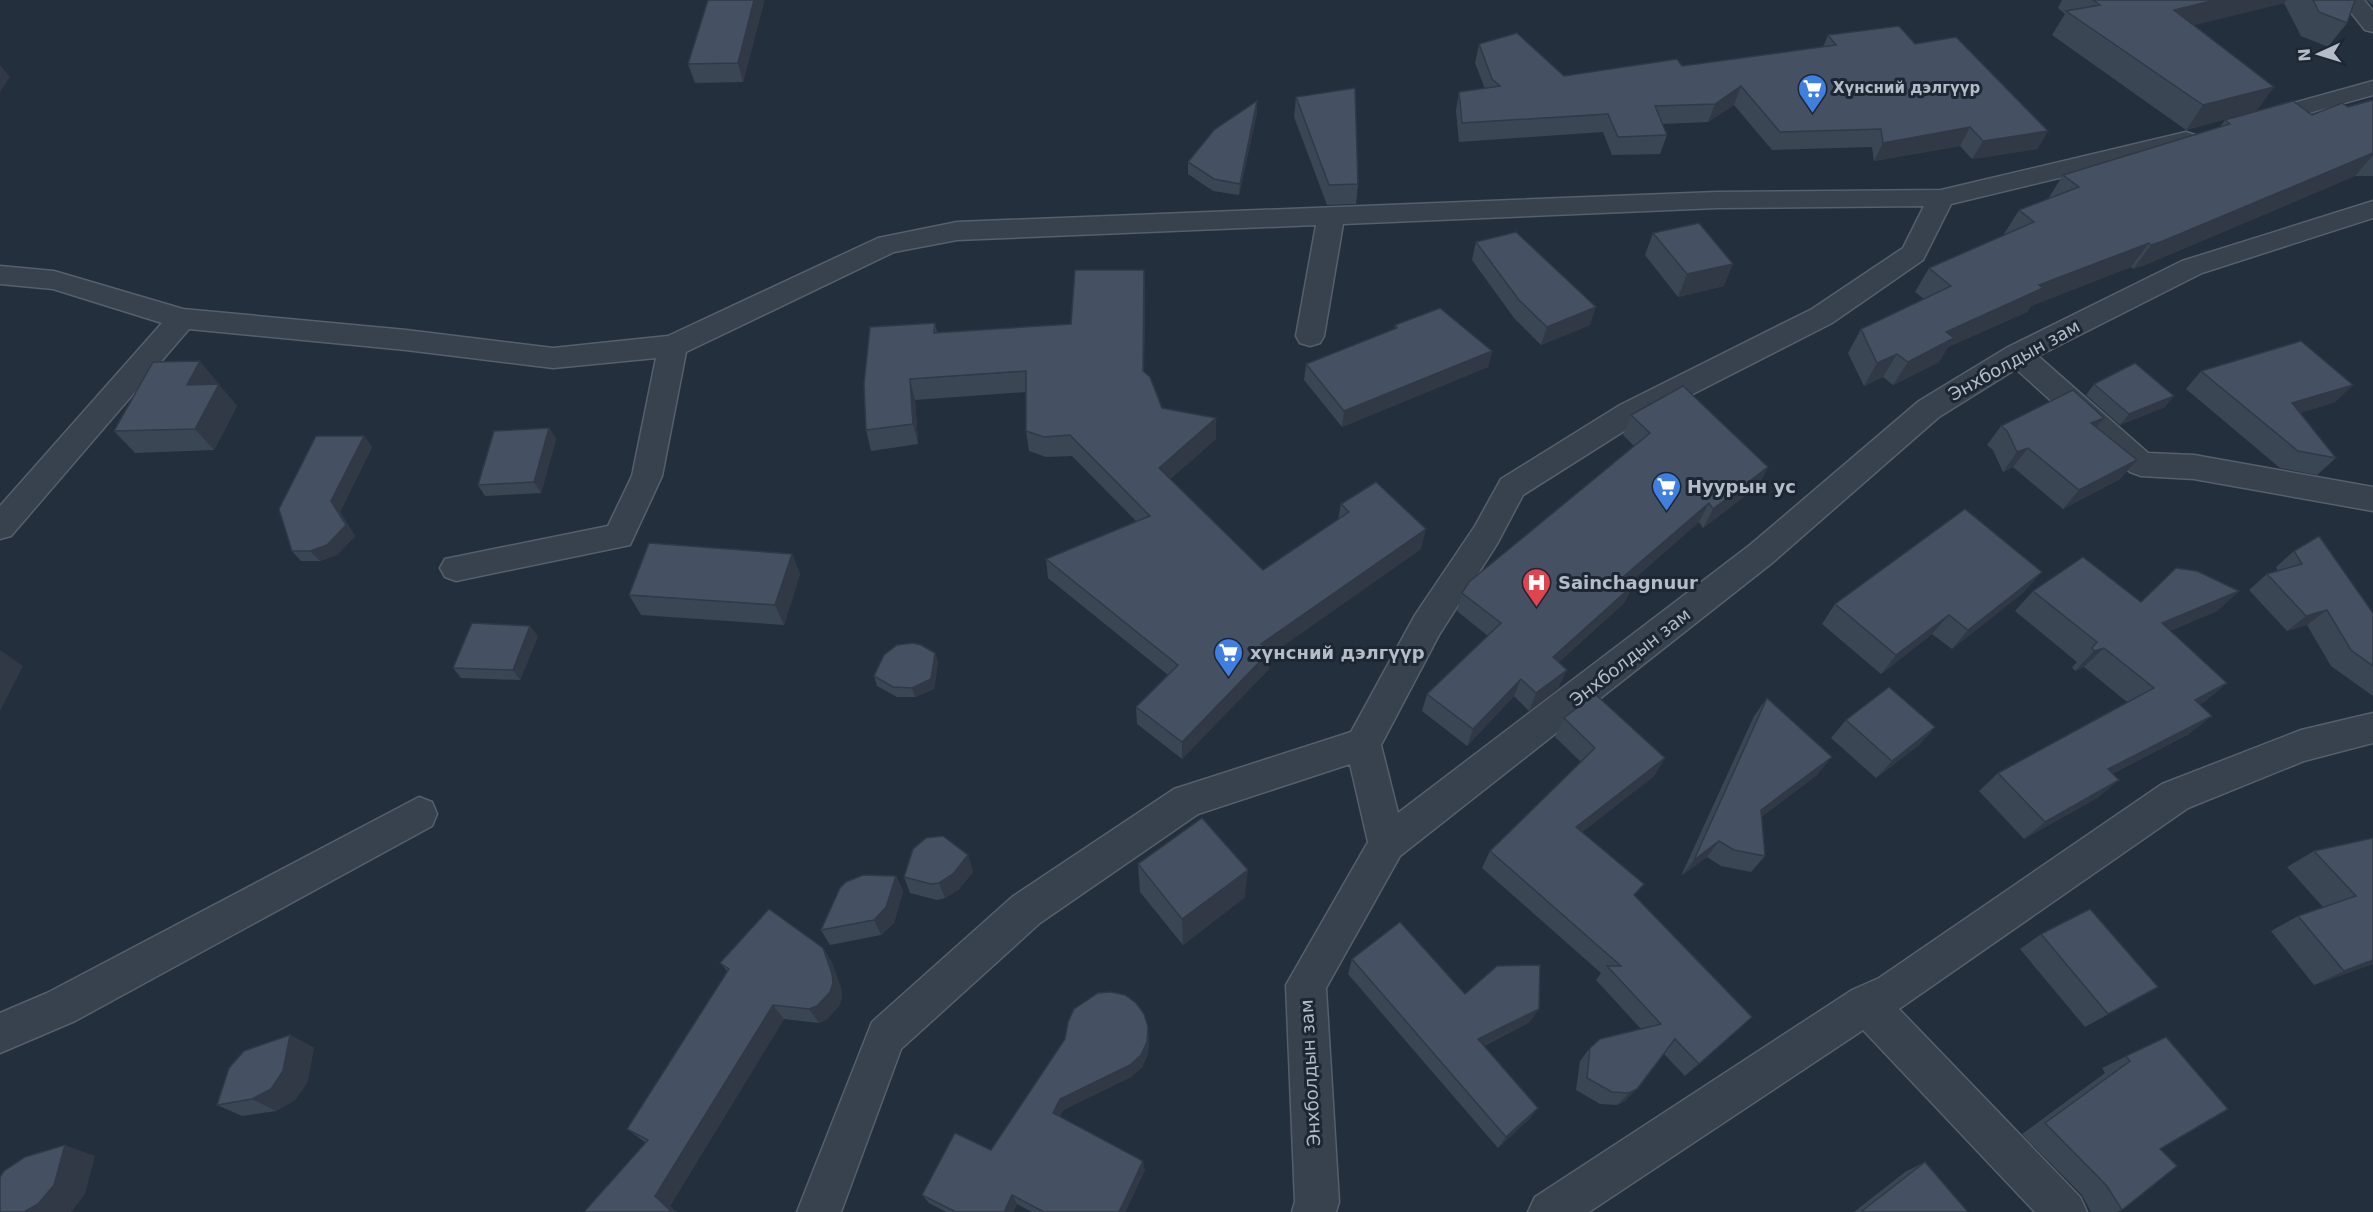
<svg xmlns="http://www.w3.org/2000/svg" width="2373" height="1212" font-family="'DejaVu Sans',sans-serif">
  <rect width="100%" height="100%" fill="#242f3e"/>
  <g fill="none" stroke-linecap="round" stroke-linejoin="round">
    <defs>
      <g id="minor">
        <path d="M2341,0h23l9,11v21l-8,-2z"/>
        <path d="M2373,81v14l-114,32 -9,-2 -3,-5 3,-5z"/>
        <path d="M2186,132l9,3 3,5 -3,5 -244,59 -28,56 -91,63 -192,98 -117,74 -26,49 -58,91 -58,110 17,68 352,-268 169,-144 89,-54 174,-86 191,-60v17l-171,55 -164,83 110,97 46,2 179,32v24l-179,-32 -53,-3 -11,-4 -114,-103 -77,48 -167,146 -372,293 -74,132 13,214 -3,10h-44l3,-10 -9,-217 82,-143 -18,-78 -152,50 -158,109 -139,126 -60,163h-44l75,-190 140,-125 162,-108 177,-57 64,-117 60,-89 26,-47 119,-74 192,-96 91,-61 21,-42 -207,2 -374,16 -19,112 -4,7 -10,3 -10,-3 -4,-7 20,-111 -359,15 -63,12 -208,100 -24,124 -32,69 -174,36 -11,-4 -5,-9 5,-9 163,-33 24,-50 24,-118 -103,10 -147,-18 -217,-21 -178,207 -11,3v-33l162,-183 -109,-34 -53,-5v-18l54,5 129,38 223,21 147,18 115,-12 210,-98 79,-16 760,-30 224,-2z"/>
        <path d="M2373,713v30l-69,18 -116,47 -289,201 181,188 7,15h-52l-172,-182 -274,182h-61l7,-15 317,-207 27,-12 283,-194 139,-54z"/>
        <path d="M419,797l13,5 5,12 -5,12 -357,195 -75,32v-40l47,-20z"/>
      </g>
    </defs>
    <!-- minor casing -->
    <use href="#minor" stroke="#565f6c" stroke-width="3"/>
    <!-- minor -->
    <use href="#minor" fill="#38414e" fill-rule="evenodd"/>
  </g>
  <!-- wall -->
  <g fill="#3b4654">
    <path d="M708,0h56v2l-21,80 -48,1 -7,-19z"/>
    <path d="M2062,0h293l-8,23 -19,24 -27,-11 -17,-33 -90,22 80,62 -18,24 -70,19 -134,-95 13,-21 -7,-6z"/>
    <path d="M2367,0h6v5z"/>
    <path d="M1828,35l87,9 133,87 -11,18 -65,10 -12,-13 -86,15 -2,-14 -100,3 -38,-45 -26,17 -46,2 5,11 -7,19 -48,1 -9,-23 -144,10 -3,-31 3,-19 26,-3 -10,-26 4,-19 85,32 118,-10 141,-19z"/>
    <path d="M1296,97l62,87 -2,20 -29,1 -33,-88z"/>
    <path d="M2373,100v76h-18l-210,89 -12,4 -2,-2 -100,39 -4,6 -79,35 -9,15 -46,23 -10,-8 -19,9 -16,-33 13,-24 63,-30 -9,-7 14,-24 76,-33 -1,-1 15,-24 29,-11 15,-24 157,-48 5,-7 87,-5z"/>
    <path d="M1257,101v12l-18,82 -26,-4 -25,-17v-12z"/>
    <path d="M1653,233l71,53 -46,11 -33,-42z"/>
    <path d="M1476,242l114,83 -49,20 -27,-27 -42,-58z"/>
    <path d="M1144,270l1,21 -1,81 18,36 54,31 -46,40 93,91 75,-50 3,-16 80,45 -151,106 -1,14 -87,90 -45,-35 -1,-17 32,-32 -120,-97 -2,-19 90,-38 -64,-65 -26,1 -17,-6 -3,-20v-39l-111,8 3,44 -47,7 -5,-21 69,-107 2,10 134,-9z"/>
    <path d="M1395,325l97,26 -4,16 -146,60 -38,-47 2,-16 88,-35z"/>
    <path d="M2201,371l152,14 -18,17 -35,11 36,45 -19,17 -37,-7 -94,-79z"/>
    <path d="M218,383l-1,1 20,22 -23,44 -79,3 -21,-22z"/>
    <path d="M2094,384l71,23 -45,18 -34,-30z"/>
    <path d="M1631,415l137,52 -10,19 -55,42 -4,-6 -69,60 3,3 -9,18 -65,59v25l-30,24 -15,-15 -47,50 -45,-35 5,-17 61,-58 -31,-25 5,-18 172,-147 -11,-11z"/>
    <path d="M2001,426l95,1 41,33 -17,19 -57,30 -50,-42 -10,5 -10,-22 -6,-5z"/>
    <path d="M549,428l7,11 -15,54 -56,3 -7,-11z"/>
    <path d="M364,436l8,11 -32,65 15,24 -18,19 -17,6h-19l-9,-10z"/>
    <path d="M2294,551l79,62v83l-42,-30 -24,-41 -20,6 -38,-41 18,-16 11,-3 -2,-4z"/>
    <path d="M792,554l8,20 -16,51 -143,-10 -12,-20z"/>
    <path d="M2033,591l108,11 98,-11 -22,20 -47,20 57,52 -23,19 -4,2 -11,30 -77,40 7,6 -22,18 -73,41 -45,-48 19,-18 129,-71 -43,-35 -9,4 -3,-4 5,-5 -62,-51z"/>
    <path d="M2024,592l-72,57 -20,-15 -51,40 -59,-50 13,-20z"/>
    <path d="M538,636l-18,44 -59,-2 -8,-10z"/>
    <path d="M935,653l3,10 -4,26 -19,8h-18l-20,-11 -3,-10z"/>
    <path d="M1767,698l50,77 -56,42 4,39 -14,16 -30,-6 -14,-9 -26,19 73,-160z"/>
    <path d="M1564,718l101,40 -11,18 -72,56 53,64 117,121 -67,59 -21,-22 -39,47 -8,4 -17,-1 -24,-14 4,-29 10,-13 51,-19 -45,-49 5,-7 -119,-105 8,-17 91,-89 -26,-25z"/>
    <path d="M1846,720l89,7 -16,18 -43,33 -45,-40z"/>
    <path d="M2373,838v126l-59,21 -43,-54 27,-15 25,-9 -36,-40 27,-16z"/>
    <path d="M968,855l5,17 -15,18 -13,8 -8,2 -27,-7 -6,-16z"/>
    <path d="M1138,864l107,33 -62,48 -43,-53z"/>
    <path d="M896,876l7,15 -9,32 -13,12 -51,10 -9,-15z"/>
    <path d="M2041,934l117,53 -73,40 -65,-78z"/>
    <path d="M823,948l9,15 9,25 1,9 -3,9 -12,13 -8,4 -35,-4 -114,187 7,6h-93l62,-69 -19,-14 101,-157 -8,-9z"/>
    <path d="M1352,959l113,35 65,28 -46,24 54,62 -9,11 -31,29 -150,-174z"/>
    <path d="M290,1035l24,13 -7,35 -12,17 -19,11 -34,5 -25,-11z"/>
    <path d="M2166,1037l-44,173 -5,2h-26l-9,-17 -60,-61 83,-61 -3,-5z"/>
    <path d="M1149,1040l-1,14 -6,13 -11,10 -68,33 -4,7 86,53 -20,42h-93l-15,-8 -4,8h-67l-17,-9 -7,-8 69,-45z"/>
    <path d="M1925,1162l43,50h-114l51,-40z"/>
  </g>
  <!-- shaded-wall -->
  <g fill="#303945">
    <path d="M754,0h10v2l-21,80 -5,-19z"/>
    <path d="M2215,0h71l-2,3 -125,31 15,-24z"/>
    <path d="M0,65l10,12 -10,15z"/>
    <path d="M1741,86l-7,19 -26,17 7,-18z"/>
    <path d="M2274,87l-18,24 -70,19 17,-25z"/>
    <path d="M1257,101v12l-18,82 1,-11z"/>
    <path d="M1970,127l-10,19 -86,15 9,-18z"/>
    <path d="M2048,131l-11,18 -65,10 11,-18z"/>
    <path d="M2373,153v2l-18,21 -210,89 -12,4 18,-24z"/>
    <path d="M2149,243l-18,24 -100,39 -4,6 -79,35 -9,15 -46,23 15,-23 38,-30 93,-47z"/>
    <path d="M1733,264l-9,22 -46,11 9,-23z"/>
    <path d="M1144,270l1,21 -2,101v-21z"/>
    <path d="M1596,307l-6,18 -49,20 6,-18z"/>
    <path d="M1492,351l-4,16 -146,60 2,-16z"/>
    <path d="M1897,354l-14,23 -19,9 13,-23z"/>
    <path d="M200,361l18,22 -12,24 -19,-22z"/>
    <path d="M910,379l5,21 3,44 -5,-20z"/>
    <path d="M219,384l18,22 -23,44 -19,-21z"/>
    <path d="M2353,385l-18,17 -60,19 17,-18z"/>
    <path d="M2174,396l-9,11 -45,18 9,-11z"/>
    <path d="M1216,418v21l-57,49v-20z"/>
    <path d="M2104,418l-16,19 3,-14z"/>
    <path d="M549,428l7,11 -15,54 -7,-11z"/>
    <path d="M364,436l8,11 -32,65 15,24 -18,19 -17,6 -10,-10 21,-50z"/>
    <path d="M2028,448l-15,19 -10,5 14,-20z"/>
    <path d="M2137,460l-17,19 -57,30 16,-19z"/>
    <path d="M1768,467l-10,19 -55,42 10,-19z"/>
    <path d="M1709,503l-10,19 -84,74 8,-19z"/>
    <path d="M1426,529l-5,20 -151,106 -1,14 -87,90v-17l79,-98z"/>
    <path d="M792,554l8,20 -16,51 -9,-20z"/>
    <path d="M2042,572l-18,20 -72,57 16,-19z"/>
    <path d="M1633,585l-9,18 -78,71 7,-17z"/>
    <path d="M2239,591l-22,20 -76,32 21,-20z"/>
    <path d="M2327,610l-20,15 -20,6 19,-15z"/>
    <path d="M1949,615l-17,19 -51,40 15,-19z"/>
    <path d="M530,626l8,10 -18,44 -7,-10z"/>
    <path d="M2104,648l-20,19 -9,4 19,-20z"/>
    <path d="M0,650l23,16 -23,45z"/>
    <path d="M935,653l3,10 -4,26 -19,8 -3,-9z"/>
    <path d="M1567,670l-8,17 -30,24 7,-18z"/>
    <path d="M1521,679l-7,17 -47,50 6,-17z"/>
    <path d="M2227,683l-23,19 -32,16 23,-18z"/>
    <path d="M2212,716l-23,18 -103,53 22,-18z"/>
    <path d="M1935,727l-16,18 -43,33 16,-17z"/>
    <path d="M1832,757l-15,18 -70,52 14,-17z"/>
    <path d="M1665,758l-11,18 -87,68 9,-17z"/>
    <path d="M2119,780l-22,18 -73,41 21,-17z"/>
    <path d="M1719,841l-12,16 -26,19 13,-16z"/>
    <path d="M968,855l5,17 -15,18 -13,8 -6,-15z"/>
    <path d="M1248,870l-3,27 -62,48 -1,-26z"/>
    <path d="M896,876l7,15 -9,32 -13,12 -7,-15z"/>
    <path d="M823,948l9,15 9,25 1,9 -3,9 -12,13 -8,4 -10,-14z"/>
    <path d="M2373,960v4l-59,21 30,-14z"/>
    <path d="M773,1005l11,14 -114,187 7,6h-5l-17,-16z"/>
    <path d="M1539,1009l-9,13 -60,30 8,-13z"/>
    <path d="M1148,1027l1,13 -1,14 -6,13 -11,10 -68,33 -7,14 -3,-11 7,-14z"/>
    <path d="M290,1035l24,13 -7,35 -12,17 -19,11 -24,-12z"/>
    <path d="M1637,1089l-12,12 -8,4 12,-12z"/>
    <path d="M1538,1108l-9,11 -31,29 8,-11z"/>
    <path d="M65,1145l30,11 -10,38 -14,18h-47z"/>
    <path d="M1143,1161l2,9 -20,42h-6z"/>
    <path d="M1012,1195l5,9 -4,8h-9z"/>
  </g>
  <!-- building -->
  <g fill="#455162" stroke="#303945" stroke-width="1.5">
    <path d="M708,0h46l-16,63 -50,1z"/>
    <path d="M2093,0h122l-41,10 100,77 -71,18 -137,-94 34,-6z"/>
    <path d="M2313,0h42l-8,23 -28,-11z"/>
    <path d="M1899,26l16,18 41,-7 92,94 -65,10 -13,-14 -87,16 -2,-14 -101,3 -39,-46 -26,18 -60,2 12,29 -49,2 -10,-23 -146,9 -3,-31 41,-6 -8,-7 -13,-35 38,-11 47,43 113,-17 5,7 154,-21 -8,-10z"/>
    <path d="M1355,88l3,96 -29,1 -33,-88z"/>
    <path d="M2373,100v53l-210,88 -12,4 -2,-2 -110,42 4,3 -97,44 8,6 -46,24 -11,-8 -20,9 -16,-34 90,-43 -22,-18 105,-46 -15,-12 60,-23 -16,-12 167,-51 -5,-4 68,-19 19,14 30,-12 6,4z"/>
    <path d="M1257,101l-17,83 -26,-5 -26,-17 26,-32z"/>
    <path d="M1699,223l34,41 -46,10 -34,-41z"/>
    <path d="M1516,232l80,75 -49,20 -28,-27 -43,-58z"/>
    <path d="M1075,270h69l-1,101 7,6 12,31 54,10 -57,50 104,102 86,-58 -8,-8 35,-22 50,47 -165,115 10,6 -89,92 -46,-35 42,-42 -132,-106 104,-43 -80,-81 -26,2 -18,-6v-60l-116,8 3,45 -47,6 -2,-46 6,-57 65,-4 -1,10 137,-9z"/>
    <path d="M1440,308l52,43 -148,60 -38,-47 91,-36 -2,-3z"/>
    <path d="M2301,341l52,44 -61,18 44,55 -38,-7 -97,-80z"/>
    <path d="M200,361l-13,24 32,-1 -24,45 -81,2 39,-69z"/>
    <path d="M2135,363l39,33 -45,18 -35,-30z"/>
    <path d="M1683,386l85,81 -55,42 -4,-6 -86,74 10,8 -80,72 14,13 -31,23 -15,-14 -48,50 -46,-35 74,-71 -39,-30 7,-11 181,-149 -19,-18z"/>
    <path d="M2073,390l31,28 -13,5 46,37 -58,30 -51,-42 -11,4 -10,-21 -6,-5z"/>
    <path d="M549,428l-15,54 -56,3 16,-54z"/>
    <path d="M316,436h48l-33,65 15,24 -19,20 -17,6h-18l-13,-42z"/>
    <path d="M1965,509l77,63 -74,58 -19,-15 -53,40 -61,-51z"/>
    <path d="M2319,536l54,77v53l-22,-16 -24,-40 -21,6 -39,-42 35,-10 -8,-13z"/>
    <path d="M649,543l143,11 -17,51 -146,-10z"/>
    <path d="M2083,557l58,45 35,-34 21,3 42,20 -77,32 65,60 -32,17 17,16 -104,53 11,11 -74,42 -47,-49 156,-85 -50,-40 -10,3 -2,-3 5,-6 -64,-51z"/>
    <path d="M472,623l58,3 -17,44 -60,-2z"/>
    <path d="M913,643l8,2 14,8 -4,26 -19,9 -19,-1 -19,-11 10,-21 13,-10z"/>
    <path d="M1889,687l46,40 -43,34 -46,-41z"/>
    <path d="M1595,694l70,64 -89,69 68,57 -10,11 118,122 -53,47 -24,-25 -38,50 -8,4 -17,-1 -25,-14 3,-30 10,-9 61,-15 -54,-58h14l-131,-115 105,-103 -31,-30z"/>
    <path d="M1767,698l65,59 -71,53 4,46 -31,-6 -15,-9 -25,19z"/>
    <path d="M1202,818l46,52 -66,49 -44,-55z"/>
    <path d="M943,836l25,19 -15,19 -14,9 -8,1 -27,-7 9,-28 13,-11z"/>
    <path d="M2373,838v122l-29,11 -46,-55 58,-20 -42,-45z"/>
    <path d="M863,875l33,1 -10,31 -12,13 -53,10 19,-42 6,-6z"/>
    <path d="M769,909l54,39 9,26 1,9 -3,9 -13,14 -8,3 -36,-4 -118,191 17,16h-88l64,-72 -21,-11 102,-160 -9,-6z"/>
    <path d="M2090,909l68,78 -50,27 -67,-80z"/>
    <path d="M1400,922l65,72 32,-28 43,-1 -1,44 -61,30 60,69 -32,29 -154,-178z"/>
    <path d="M1111,992l14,3 11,8 8,11 4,13 -1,15 -6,13 -11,10 -70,34 -7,14 90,48 -24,51h-75l-32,-17 -8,17h-48l-34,-17 33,-62 36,17 74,-111 3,-17 6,-13 24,-16z"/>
    <path d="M290,1035l-7,36 -12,18 -19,10 -35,6 12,-37 15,-17z"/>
    <path d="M2166,1037l62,72 -68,40 17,17 -55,44 -15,-24 -62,-63 85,-62 -4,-5z"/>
    <path d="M65,1145l-11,40 -16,19 -14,8h-24v-35l4,-6 21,-14z"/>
    <path d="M1925,1162l43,50h-105l-1,-1z"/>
  </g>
  <!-- icons -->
  <defs>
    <symbol id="supermarket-pin" viewBox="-11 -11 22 30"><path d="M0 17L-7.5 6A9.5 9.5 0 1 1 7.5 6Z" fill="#3f7fe0" stroke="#1d2633"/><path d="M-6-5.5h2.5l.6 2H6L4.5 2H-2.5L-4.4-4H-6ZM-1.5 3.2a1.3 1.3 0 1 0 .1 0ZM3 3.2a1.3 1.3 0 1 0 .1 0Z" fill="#fff"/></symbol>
    <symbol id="hospital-pin" viewBox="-11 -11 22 30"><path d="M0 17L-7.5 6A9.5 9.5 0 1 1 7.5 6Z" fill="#e0444e" stroke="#1d2633"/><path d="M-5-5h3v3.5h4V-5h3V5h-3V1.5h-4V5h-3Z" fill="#fff"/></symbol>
  </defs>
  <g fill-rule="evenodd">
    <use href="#supermarket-pin" x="1796" y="72" width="33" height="45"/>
    <use href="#supermarket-pin" x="1650" y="470" width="33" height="45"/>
    <use href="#hospital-pin" x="1520" y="566" width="33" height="45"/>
    <use href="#supermarket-pin" x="1212" y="636" width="33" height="45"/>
  </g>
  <g text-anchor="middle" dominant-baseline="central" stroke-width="6" stroke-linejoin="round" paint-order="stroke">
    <!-- far-poi labels -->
    <g font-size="15" font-weight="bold" fill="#b4bcc9" stroke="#1d2633" text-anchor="start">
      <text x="1833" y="88">Хүнсний дэлгүүр</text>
    </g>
    <!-- street labels -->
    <g font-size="18" fill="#b4bcc9" stroke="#1d2633">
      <text transform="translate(2014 360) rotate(-29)">Энхболдын зам</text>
      <text transform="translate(1630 657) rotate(-38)">Энхболдын зам</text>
      <text transform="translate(1310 1073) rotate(-93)">Энхболдын зам</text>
    </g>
    <!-- poi labels -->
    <g font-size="18" font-weight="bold" fill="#b4bcc9" stroke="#1d2633" text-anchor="start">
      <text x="1687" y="486">Нуурын ус</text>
      <text x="1558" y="582">Sainchagnuur</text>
      <text x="1250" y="652">хүнсний дэлгүүр</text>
    </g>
  </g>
  <!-- north arrow -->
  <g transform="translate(2319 54) rotate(266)" stroke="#1d2633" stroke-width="4.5" paint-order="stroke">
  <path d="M0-4.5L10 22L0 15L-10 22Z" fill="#b4bcc9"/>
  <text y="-9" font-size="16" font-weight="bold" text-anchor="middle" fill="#b4bcc9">N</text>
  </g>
</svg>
